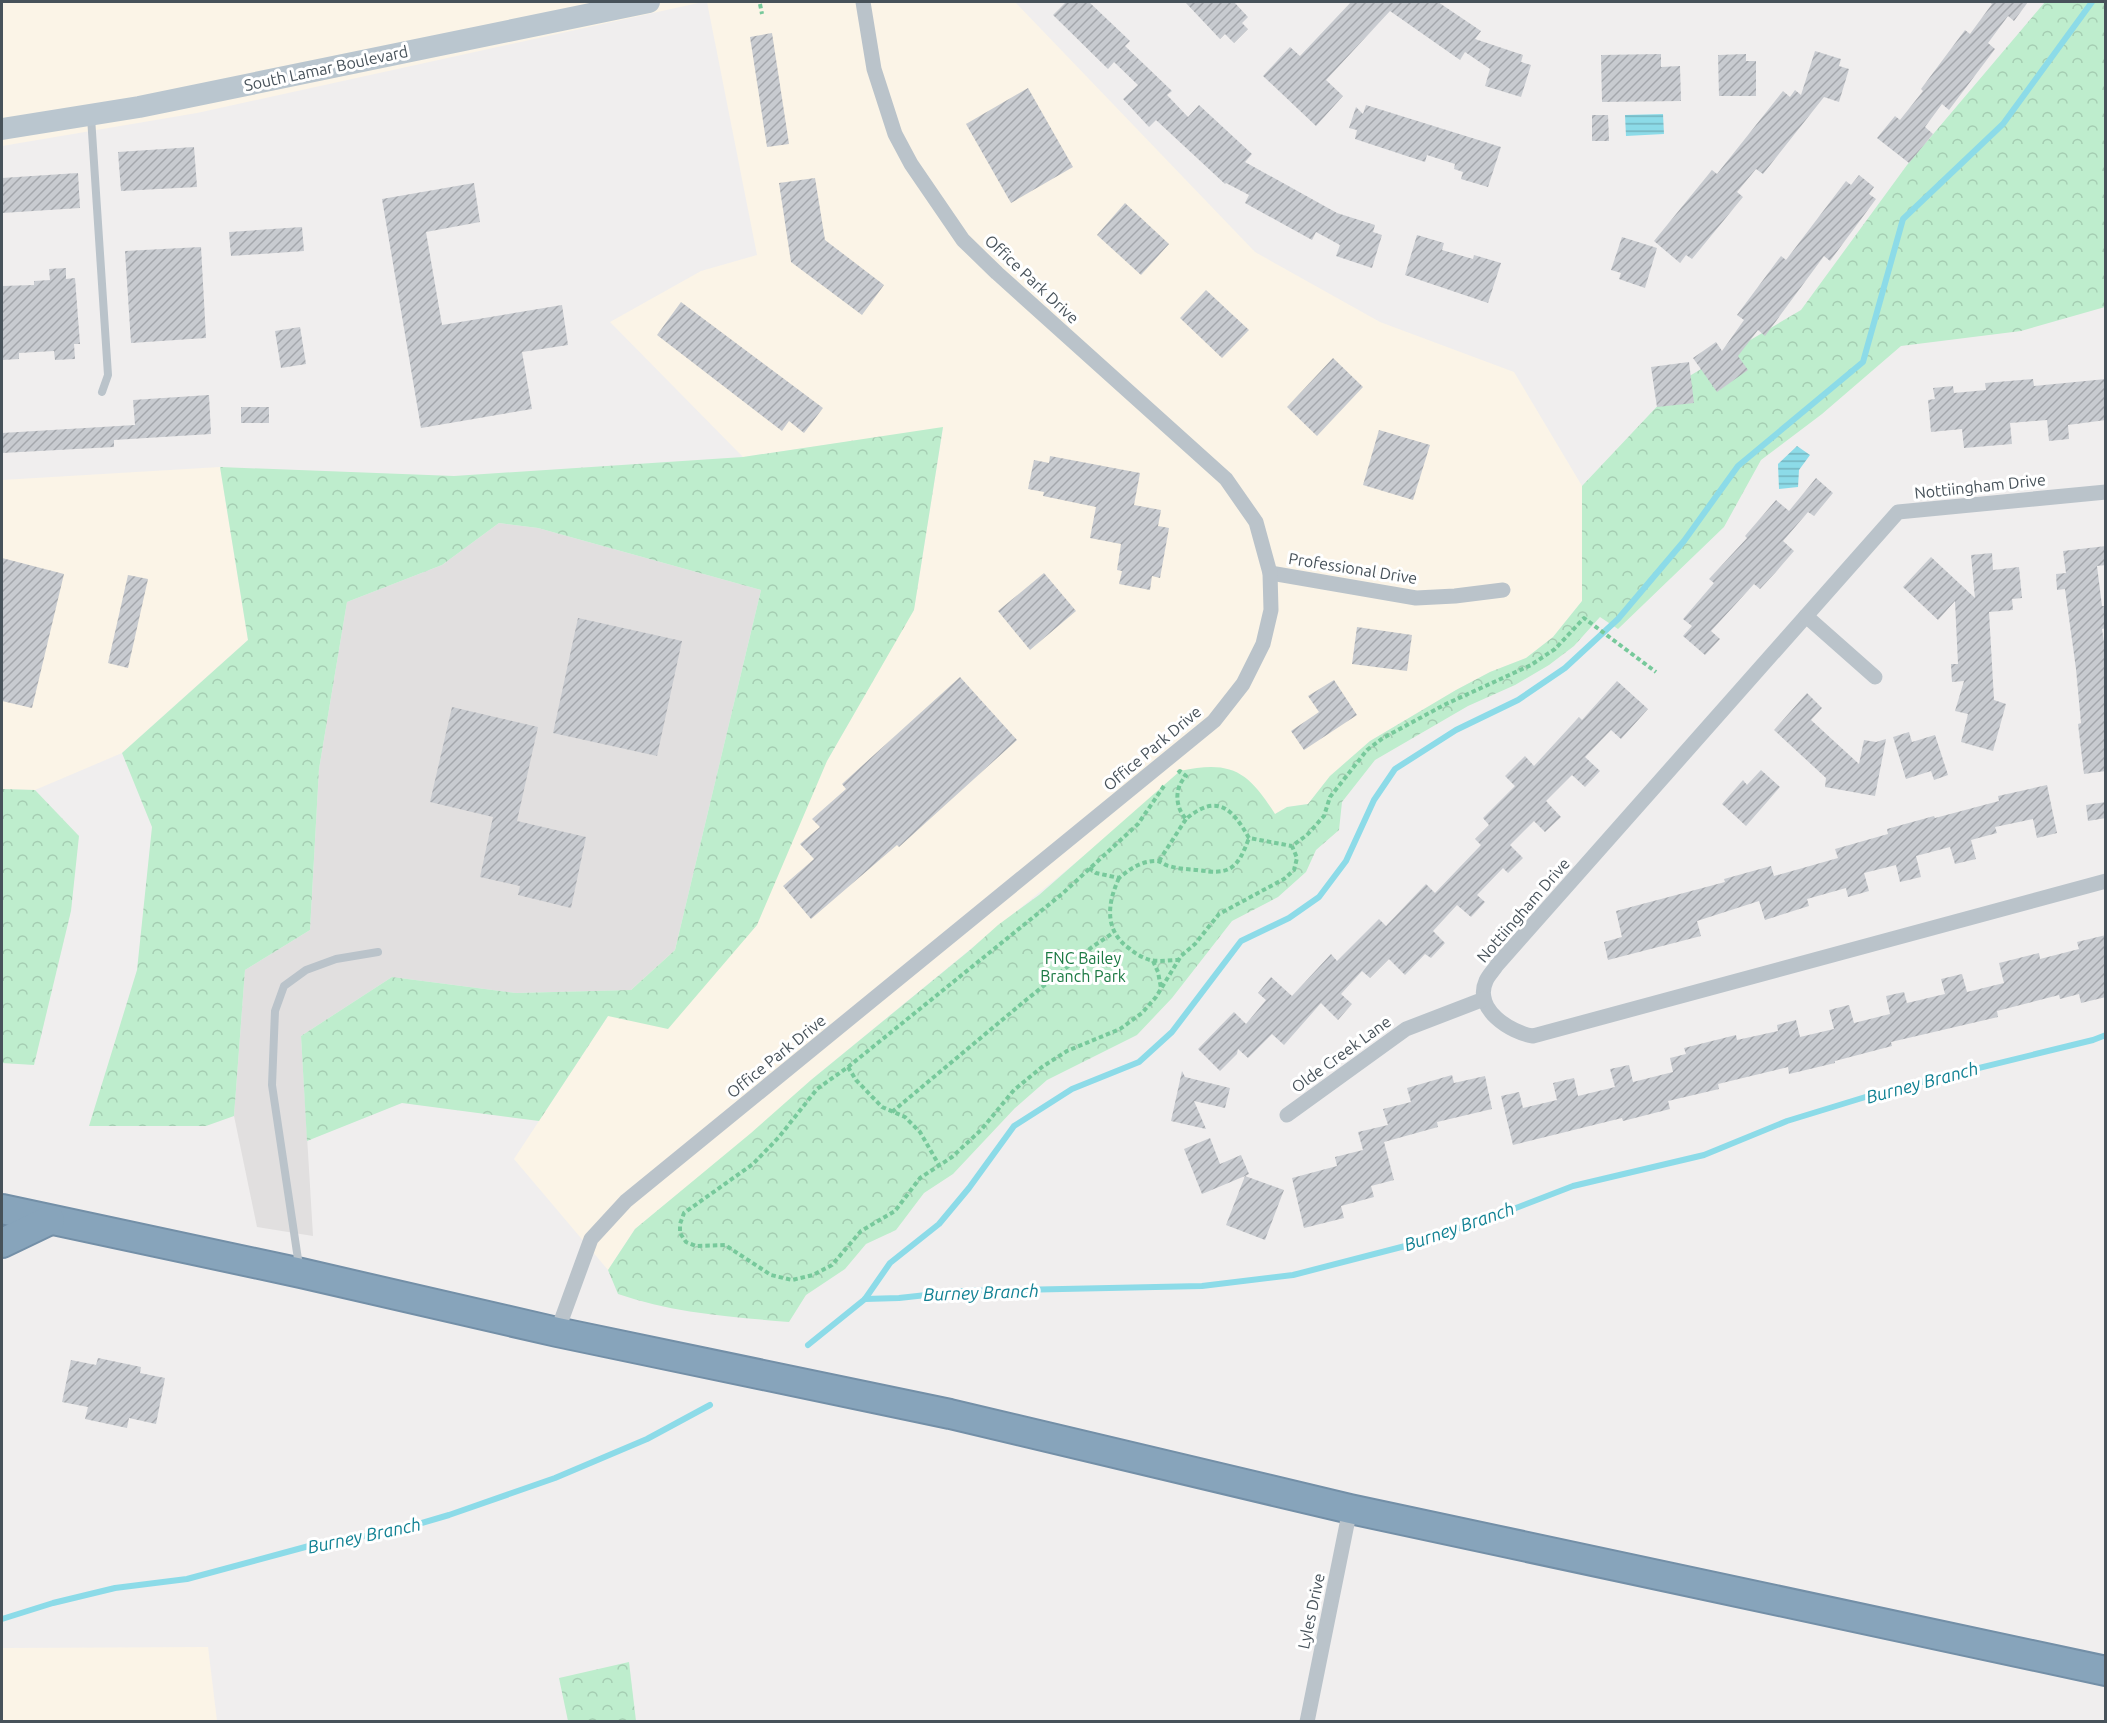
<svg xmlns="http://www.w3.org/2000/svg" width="2107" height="1723" font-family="Ubuntu,sans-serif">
  <defs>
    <pattern id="forest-crowns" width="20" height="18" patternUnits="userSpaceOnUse" patternTransform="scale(1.5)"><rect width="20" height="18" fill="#beedcd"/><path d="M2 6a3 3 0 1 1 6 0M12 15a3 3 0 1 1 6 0" fill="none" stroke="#a5cdb2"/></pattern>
    <pattern id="water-rules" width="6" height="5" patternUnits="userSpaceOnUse" patternTransform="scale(1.5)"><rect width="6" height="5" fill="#8cdbe8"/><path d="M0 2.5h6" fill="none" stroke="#74b4bf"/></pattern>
    <pattern id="building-hatch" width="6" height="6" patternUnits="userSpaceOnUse" patternTransform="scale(1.5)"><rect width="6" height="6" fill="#c8cbd0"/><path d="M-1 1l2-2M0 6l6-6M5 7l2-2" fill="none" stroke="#a4a7ac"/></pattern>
  </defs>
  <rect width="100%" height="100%" fill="#f0eeee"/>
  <!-- commercial -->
  <g fill="#fbf4e7">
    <path d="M2,2h701l-506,111 -195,33z"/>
    <path d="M707,2h308l240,250 125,70 134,50 68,114v115l-29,36 -27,21 -36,14 -34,18 -86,51 -40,35 -22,28 -21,3 -12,7 -10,-15 -174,51 -280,230 -59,53 -117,96 -27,41 -94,-111 94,-143 219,-255 87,-152 29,-181 -200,29 -133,-135 91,-51 56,-16z"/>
    <path d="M220,467l28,173 -126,113 -87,37 -33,-1v-309z"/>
    <path d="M208,1647l9,74h-215v-73z"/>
  </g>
  <!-- education -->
  <path fill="#e1dfdf" d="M499,523l39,5 223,62 -86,360 -44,40 -115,3 -124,-16 -91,59 12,200 -56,-9 -23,-111 11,-146 65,-40 9,-161 28,-167 95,-37z"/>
  <!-- forest -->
  <g fill="url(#forest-crowns)">
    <path d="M2045,2h60v305l-84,24 -120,15 -79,68 -61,46 -37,67 -106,102 -18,-12 -26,29 -25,19 -34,20 -47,21 -93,54 -33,42 -3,28 -23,20 -10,22 -28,25 -46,24 -60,77 -35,37 -90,45 -32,28 -62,66 -29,19 -28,37 -30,14 -21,25 -39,26 -17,27c-57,-5 -117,-9 -171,-28l-10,-24 27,-41 116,-96 60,-53 159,-130 28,-25 41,-30 141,-124c51,-11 68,0 95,43l12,-7 21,-3 22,-28 40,-35 86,-51 34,-18 36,-14 27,-21 29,-36v-115l99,-105 120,-71 106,-145z"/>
    <path d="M943,427l-29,183 -87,151 -70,164 -89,104 -60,-13 -69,105 -137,-18 -95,38 -6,-105 91,-59 124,16 115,-3 44,-40 86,-360 -223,-62 -39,-5 -57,42 -95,37 -28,167 -9,161 -65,40 -11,146 -28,10h-117l48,-156 15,-143 -30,-74 126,-113 -28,-173 234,9 289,-19z"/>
    <path d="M2,789l33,1 44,46 -8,75 -37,154 -32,-2z"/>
    <path d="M629,1662l7,59h-68l-9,-43z"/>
  </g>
  <!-- water -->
  <g fill="url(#water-rules)">
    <path d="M1663,114l1,20 -38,2 -1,-21z"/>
    <path d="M1797,446l13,9 -11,15 -1,17 -19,2 -1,-25z"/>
  </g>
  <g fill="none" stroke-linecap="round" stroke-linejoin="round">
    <!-- stream -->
    <g stroke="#8cdbe8" stroke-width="6">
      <path d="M865,1299l34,-1 64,-7 239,-5 91,-11 120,-31 90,-31 70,-27 131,-31 83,-34 98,-30 208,-51 13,-5"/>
      <path d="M808,1345l57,-46 25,-36 49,-39 30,-36 45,-62 58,-37 67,-27 33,-30 69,-91 48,-23 30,-21 27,-36 28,-61 21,-31 61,-39 62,-30 47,-32 53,-49 66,-78 54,-75 125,-104 40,-143 100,-95 89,-122"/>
      <path d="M2,1619l51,-16 62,-15 72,-9 122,-33 89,-16 51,-15 106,-37 92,-39 63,-34"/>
    </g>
  </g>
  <!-- building -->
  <g fill="url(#building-hatch)">
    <path d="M1066,2h23l41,39 -5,5 47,45 -5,4 21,22 11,-12 53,49 -7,8 92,51 38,12 -2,7 9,3 -10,33 -36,-12 4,-11 -24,-13 -4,8 -67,-37 4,-8 -23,-12 -1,1 -69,-64 -7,7 -26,-28 15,-14 -24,-23 -6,7 -55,-54z"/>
    <path d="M1185,2h49l14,15 -6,6 6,6 -14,14 -9,-9 -5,5z"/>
    <path d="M1351,2h87l43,29 -6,8 48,16 -2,7 10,3 -10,32 -36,-11 5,-17 -25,-17 -5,8 -70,-49 -64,69 17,16 -27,30 -53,-50 27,-29 10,9z"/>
    <path d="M1989,2h39l-14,19 -6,-5 -20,27 7,6 -46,61 -7,-6 -17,23 8,7 -24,29 -32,-25 18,-22 5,4 23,-29 -2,-2 44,-59 5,4 22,-30z"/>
    <path d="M772,33l17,111 -22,3 -17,-110z"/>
    <path d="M1815,51l26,8 -2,7 10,3 -10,33 -15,-5 -61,77 -7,-5 -19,23 6,5 -51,62 -6,-4 -6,8 -26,-22 58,-71 5,4 66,-83 7,6 5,-7 6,5z"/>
    <path d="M1661,54v13l19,-1 1,35 -79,1 -1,-47z"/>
    <path d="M1746,54v7h10v35h-37l-1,-41z"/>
    <path d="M1028,88l45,79 -62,36 -45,-79z"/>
    <path d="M1366,105l135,42 -13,40 -27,-8 2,-7 -9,-3 1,-5 -28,-9 -2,7 -70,-23 2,-9 -8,-2 7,-21 7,7z"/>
    <path d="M1592,115h16l1,26h-17z"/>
    <path d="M194,147l3,40 -76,4 -3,-39z"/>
    <path d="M78,173l2,35 -78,5v-35z"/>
    <path d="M1859,175l15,12 -5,7 7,5 -46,62 -6,-5 -59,80 -7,-6 -20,26 10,14 -31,22 -24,-34 23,-16 6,9 22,-31 -7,-5 44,-59 5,4 60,-79 5,4z"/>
    <path d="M815,178l10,62 59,45 -22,30 -71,-53 -12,-79z"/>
    <path d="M474,183l6,39 -54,10 16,93 120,-20 6,40 -46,7 10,57 -111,19 -39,-229z"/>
    <path d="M1125,203l44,41 -28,31 -44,-40z"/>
    <path d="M302,227l2,24 -73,5 -2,-24z"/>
    <path d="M1417,235l27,8 -2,7 31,9 1,-4 27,8 -13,40 -83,-28z"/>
    <path d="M1622,237l35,11 -12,40 -26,-9 2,-6 -10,-3z"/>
    <path d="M201,247l5,91 -75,5 -6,-92z"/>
    <path d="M66,268v11l9,-1 5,66h-6l1,15 -20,1 -1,-9 -35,2v6l-17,1v-74l32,-1v-4l16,-1 -1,-11z"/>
    <path d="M1206,290l43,40 -27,28 -42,-40z"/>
    <path d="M681,302l142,106 -19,25 -15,-12 -7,10 -125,-96z"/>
    <path d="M300,327l6,37 -25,4 -6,-37z"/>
    <path d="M1333,358l30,29 -46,49 -30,-29z"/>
    <path d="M1689,362l5,41 -37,4 -6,-40z"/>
    <path d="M2033,379l1,7 72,-7v41l-38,5 1,14 -20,2 -2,-21 -37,3 2,21 -48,4 -2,-19 -31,3 -3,-32 7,-1 -2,-11 20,-2 1,7 32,-3 -1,-7z"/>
    <path d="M209,395l2,39 -97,6v7l-112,6v-20l133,-8 -2,-25z"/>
    <rect x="241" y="407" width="28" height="16"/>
    <path d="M1379,430l51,15 -17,55 -50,-15z"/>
    <path d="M1050,456l90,17 -6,32 27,5 -3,16 11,2 -9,50 -8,-2 -2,14 -31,-6 3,-13 -5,-1 4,-26 -31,-6 6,-31 -53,-11 1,-4 -16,-3 6,-29 15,3z"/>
    <path d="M1816,478l17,15 -19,23 -6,-4 -25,29 11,10 -19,22 -15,16 -6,-5 -43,47 9,8 -15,16 -22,-19 9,-10 -9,-7 31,-36 -5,-4 38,-41 -2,-2 31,-36 13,11z"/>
    <path d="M2106,546v19l-9,1 5,40h4v22l-4,1 4,28v114l-22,3 -6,-50 3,-1 -5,-54 -11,-80 -8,1 -1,-16 10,-1 -3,-22z"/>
    <path d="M1992,553l1,17 26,-3 3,31 -10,1 1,11 -24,2 5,88 12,4 -13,47 -32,-9 7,-28 -13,-3 9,-30 -12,1 -1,-18h7l-3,-63 -17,19 -35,-33 28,-30 44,41 -4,-43z"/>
    <path d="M2,558l62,16 -32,134 -30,-7z"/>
    <path d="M1044,573l32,38 -46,39 -32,-39z"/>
    <path d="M128,575l20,4 -20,89 -20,-5z"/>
    <path d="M578,618l104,23 -25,115 -104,-23z"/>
    <path d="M1357,627l55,8 -5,36 -55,-7z"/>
    <path d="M960,677l57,63 -118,107 -2,-2 -86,74 -28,-33 31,-27 -14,-15 20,-17 -8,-8 34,-30 -4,-5z"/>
    <path d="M1334,680l23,35 -53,35 -13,-19 28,-19 -11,-16z"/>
    <path d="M1617,681l31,28 -27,30 -10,-9 -26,27 15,14 -15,16 -13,-12 -26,26 15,16 -16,15 -11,-11 -24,24 13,13 -15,15 -5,-5 -26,27 8,7 -14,15 -14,-12 -24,26 12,12 -14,15 -6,-4 -20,21 -16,-16 -19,19 -8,-7 -21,23 11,10 -14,16 -17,-17 -37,42 -12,-11 -24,24 -10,-9 -1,5 -17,17 -22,-22 36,-37 12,12 20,-24 -8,-7 13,-16 21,19 39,-42 6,7 42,-42 7,7 40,-42 9,9 46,-48 -6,-6 14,-14 -6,-7 32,-32 -10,-10 20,-20 9,10 45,-49 3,3z"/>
    <path d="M1807,693l15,15 -11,12 48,44 5,-24 12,2 10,-3 -11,57 -50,-9 1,-9 -52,-48z"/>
    <path d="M452,707l86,20 -21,94 69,16 -15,71 -53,-13 2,-9 -40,-9 13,-60 -63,-15z"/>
    <path d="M1909,732l3,10 23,-7 13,40 -14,5 -3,-9 -25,8 -13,-42z"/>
    <path d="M1761,770l19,17 -34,39 -24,-22 21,-24 4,5z"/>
    <path d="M2047,785l10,48 -20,5 -4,-19 -38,8 2,6 -26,7 5,19 -21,5 -5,-17 -34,9 5,21 -21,5 -4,-17 -32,8 5,18 -21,6 -2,-9 -39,11 2,7 -44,14 -6,-19 -62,20 4,15 -93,24 -4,-18 18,-5 -6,-26 109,-29 -1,-3 47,-13 3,10 64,-18 -3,-9 53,-15 -1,-5 47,-13 1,2 64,-17 -1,-5z"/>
    <path d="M2106,802v16l-18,3 -2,-16z"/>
    <path d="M2106,935v62l-25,6 -2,-9 -19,5 -1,-4 -62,16 1,6 -107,25 1,4 -57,15v2l-46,11 -1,-7 -70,17 1,5 -51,12 2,8 -47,12 -1,-3 -109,27 -12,-49 18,-4 4,16 34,-8 -4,-17 21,-5 4,18 37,-9 -5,-18 19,-4 4,17 40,-10 -3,-14 16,-4 -2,-6 52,-13 1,5 41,-9 -1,-6 19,-5 4,17 34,-8 -5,-19 20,-5 5,18 36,-9 -4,-18 18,-4 3,11 38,-9 -4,-15 21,-5 5,18 37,-9 -5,-20 40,-10 1,6 39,-10 -2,-7z"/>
    <path d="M1182,1071l3,6 45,11 -5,20 -31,-7 12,28 -35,-8z"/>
    <path d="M1452,1075l2,8 31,-7 7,33 -55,13 1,5 -54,15 10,38 -23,6 3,11 -33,9 3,12 -40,10 -12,-50 45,-12 -2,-9 28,-7 -5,-18 30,-7 -5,-16 28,-7 -4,-14z"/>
    <path d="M1210,1138l10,26 21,-9 8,19 -4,2 39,14 -19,50 -39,-15 19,-49 -43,18 -18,-45z"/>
    <path d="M98,1358l43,9 -1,6 25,5 -9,46 -27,-6 -2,10 -42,-9 3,-12 -26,-5 9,-42 25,5z"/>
  </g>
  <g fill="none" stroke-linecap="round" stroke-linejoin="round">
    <defs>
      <g id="highway">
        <path d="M2,1209l299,64 256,59 393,82 400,95 756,162"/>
        <path d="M2,1243l48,-23"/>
      </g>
    </defs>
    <!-- highway casing -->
    <use href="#highway" stroke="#738fa7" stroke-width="32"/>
    <!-- path -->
    <g stroke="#77c99b" stroke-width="4" stroke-dasharray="4.5 3" stroke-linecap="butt">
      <path d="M760,4l2,10"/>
      <path d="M1178,773l2,-2 6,5c-12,12 -11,31 0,43 31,-26 46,-11 63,19l43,8"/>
      <path d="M1164,786l-26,38 -76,70 -214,173 -31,22 -38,48 -26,27 -69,49 -4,11v9l6,9 10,4 29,-1 46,30 21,5 21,-5 19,-10 29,-34 34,-20 25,-33 32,-21 29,-27 33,-40 28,-23 25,-16 53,-22 22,-16 14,-16 25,-41 14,-12 24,-30 65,-35 10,-9 3,-12 -5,-12 15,-11 17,-19 6,-19 37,-47 16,-12 61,-33 87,-40 24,-16 29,-31 72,54"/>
      <path d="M1159,861l27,-42"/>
      <path d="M1089,868l7,5 23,5c11,-9 22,-17 37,-17 5,0 8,4 13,5 9,3 19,3 28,4 33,5 40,0 52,-32"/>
      <path d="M1119,878c-12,26 -15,53 11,71 6,5 13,9 20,11 9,2 20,0 28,0"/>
      <path d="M1153,961l5,11 3,16"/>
      <path d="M848,1067l8,13 26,27 23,10 15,15 19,33"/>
      <path d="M892,1112l134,-112 66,-53 21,-14"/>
    </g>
    <!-- lane -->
    <g stroke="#bac3ca" stroke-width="8">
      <path d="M91,117l17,258 -6,17"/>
      <path d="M299,1266l-27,-181 3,-74 9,-25 22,-16 30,-11 42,-7"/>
    </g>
    <!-- street -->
    <g stroke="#bac3ca" stroke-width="15">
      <path d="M2106,492l-208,20 -401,453c-3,5 -9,11 -11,16 -13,28 25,52 47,55l573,-155"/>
      <path d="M1270,573l146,25 39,-2 48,-6"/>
      <path d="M1806,616l69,61"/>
      <path d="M1287,1115l119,-86 78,-30"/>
      <path d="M557,1332l34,-93 35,-38 588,-480 29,-37 20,-40 8,-34 -1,-37 -14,-51 -30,-43 -229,-206 -34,-33 -52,-76 -16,-30 -21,-65 -11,-67"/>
      <path d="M1307,1722l43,-213"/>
    </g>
    <!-- secondary -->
    <path stroke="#bac6cf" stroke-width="22" d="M2,129l137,-22 510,-105"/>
    <!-- highway -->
    <use href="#highway" stroke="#87a4bb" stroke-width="28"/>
  </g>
  <g text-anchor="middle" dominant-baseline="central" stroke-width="6" stroke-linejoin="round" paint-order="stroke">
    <!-- street labels -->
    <g font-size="16" fill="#47525a" stroke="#fff">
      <text transform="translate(326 68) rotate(-12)">South Lamar Boulevard</text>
      <text transform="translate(1032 279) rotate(43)">Office Park Drive</text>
      <text transform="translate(1980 486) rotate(-6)">Nottiingham Drive</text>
      <text transform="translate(1353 568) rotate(9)">Professional Drive</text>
      <text transform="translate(1152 748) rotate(-40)">Office Park Drive</text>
      <text transform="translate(1523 910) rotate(-49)">Nottiingham Drive</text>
      <text transform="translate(1341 1054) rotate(-36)">Olde Creek Lane</text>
      <text transform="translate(776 1056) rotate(-39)">Office Park Drive</text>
      <text transform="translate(1311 1611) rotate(-78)">Lyles Drive</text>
    </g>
    <!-- park labels -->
    <g font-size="16" fill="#1b7943" stroke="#fff">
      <text x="1083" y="958">FNC Bailey<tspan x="1083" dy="18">Branch Park</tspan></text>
    </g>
    <!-- water labels -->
    <g font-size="18" font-style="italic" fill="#128294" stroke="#fff">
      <text transform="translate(1922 1082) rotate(-15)">Burney Branch</text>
      <text transform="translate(1459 1226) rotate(-19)">Burney Branch</text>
      <text transform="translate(981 1292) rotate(-2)">Burney Branch</text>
      <text transform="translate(364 1535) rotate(-12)">Burney Branch</text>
    </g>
  </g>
  <!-- border -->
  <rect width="2107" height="1723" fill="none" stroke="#47525a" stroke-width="6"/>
</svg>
